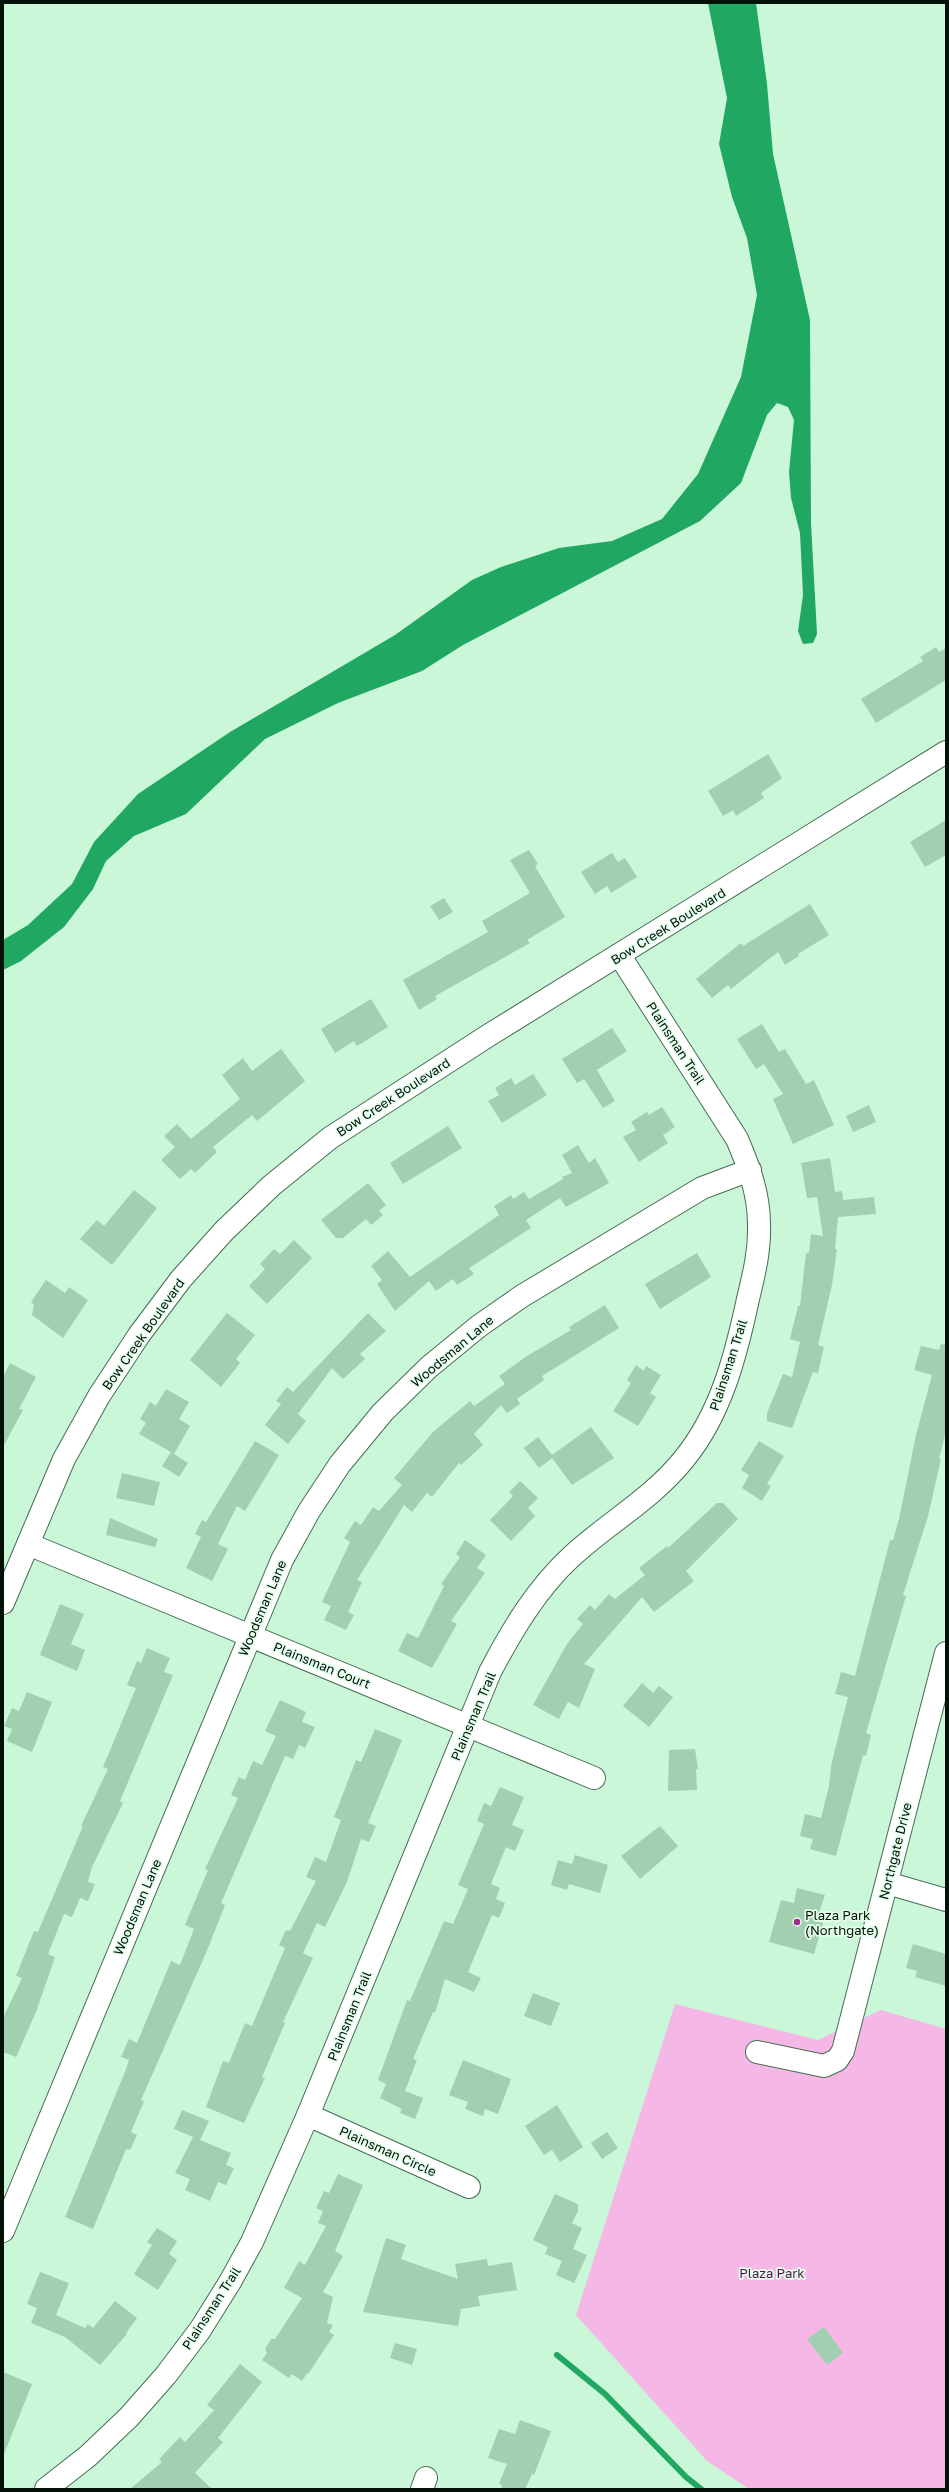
<svg xmlns="http://www.w3.org/2000/svg" width="949" height="2492" font-family="'Golos Text',sans-serif">
  <rect width="100%" height="100%" fill="#caf7d7"/>
  <!-- green -->
  <path fill="#f4b7e6" d="M675,2004l143,36 63,-30 65,19v460h-197l-42,-28 -131,-146z"/>
  <!-- water -->
  <path fill="#20a863" d="M708,3h48l11,81 6,70 37,166 1,203 6,111 -4,9 -10,1 -5,-13 5,-36 -3,-62 -9,-35 -2,-26 5,-52 -6,-13 -11,-4 -10,12 -26,68 -41,38 -237,124 -41,26 -84,32 -73,36 -79,75 -52,22 -28,25 -13,28 -29,38 -43,34 -18,9v-30l25,-15 44,-41 22,-42 44,-48 92,-62 165,-97 77,-55 29,-13 58,-19 53,-7 50,-22 36,-45 43,-97 16,-82 -10,-57 -15,-41 -13,-53 8,-46z"/>
  <g fill="none" stroke-linecap="round" stroke-linejoin="round">
    <!-- stream -->
    <path stroke="#20a863" stroke-width="6" d="M557,2355l48,39 81,83 15,12"/>
  </g>
  <!-- building -->
  <g fill="#a3cfb1">
    <path d="M936,647l3,5 7,-4v32l-70,43 -15,-24 62,-38 -3,-4z"/>
    <path d="M768,754l14,24 -21,15 3,5 -28,18 -3,-6 -10,6 -15,-25z"/>
    <path d="M946,820v35l-21,12 -15,-25z"/>
    <path d="M529,850l9,14 -3,2 30,51 -38,23 3,3 -95,53 2,3 -18,11 -16,-30 85,-48 -6,-11 48,-28 -20,-33z"/>
    <path d="M612,853l6,9 7,-4 12,19 -26,16 -4,-7 -12,8 -14,-22z"/>
    <path d="M444,898l9,14 -14,8 -9,-14z"/>
    <path d="M810,904l19,31 -31,19 1,2 -14,9 -7,-13 -47,37 -3,-4 -16,13 -16,-19 45,-36 2,3z"/>
    <path d="M371,999l17,28 -31,19 -3,-5 -19,12 -14,-24z"/>
    <path d="M762,1024l17,28 6,-3 21,35 8,-4 20,45 -41,19 -20,-45 10,-5 -19,-30 -8,5 -19,-30z"/>
    <path d="M612,1028l15,23 -30,19 18,31 -12,7 -19,-29 -7,4 -15,-24z"/>
    <path d="M281,1049l24,32 -48,40 -5,-6 -39,32 4,5 -22,21 -4,-4 -11,10 -19,-19 14,-13 -11,-11 13,-12 14,15 49,-40 -18,-24 21,-17 9,13z"/>
    <path d="M533,1074l14,21 -45,28 -14,-22 11,-6 -4,-7 16,-10 4,7z"/>
    <path d="M869,1105l7,17 -23,10 -7,-16z"/>
    <path d="M662,1107l13,20 -12,8 5,8 -29,19 -16,-25 13,-7 -5,-8 16,-10 2,3z"/>
    <path d="M448,1126l14,22 -59,36 -13,-21z"/>
    <path d="M578,1145l11,18 6,-5 14,25 -43,24 -6,-9 -34,22 5,8 -62,40 5,6 -17,11 -4,-6 -17,12 -7,-10 -34,30 -18,-27 5,-4 -11,-14 17,-15 22,26 89,-62 -5,-9 17,-11 2,4 11,-7 5,7 34,-20 -1,-2 10,-4 -10,-18z"/>
    <path d="M830,1158l5,34 7,-1 1,9 31,-3 2,17 -38,3 -3,32h2l-5,36 -14,60 6,2 -6,26 -5,-1 -21,56 -25,-7v-8l16,-39 9,3 8,-35 -10,-3 8,-33h2l6,-53h3l2,-19 12,2 -6,-39 -10,1 -6,-35z"/>
    <path d="M368,1183l18,22 -7,6 4,4 -12,10 -5,-6 -23,19h-7l-15,-18z"/>
    <path d="M134,1190l23,18 -45,57 -32,-26 17,-19 7,6z"/>
    <path d="M294,1240l18,18 -45,46 -18,-18 16,-17 -5,-5 14,-15 6,5z"/>
    <path d="M697,1253l14,24 -51,32 -15,-25z"/>
    <path d="M46,1280l19,13 4,-6 19,13 -25,38 -31,-23 2,-10 -3,-3z"/>
    <path d="M605,1305l14,23 -77,48 2,4 -27,19 3,5 -13,9 -6,-8 -27,29 9,11 -22,20 -2,-2 -27,34 -5,-4 -15,19 -8,-7 -47,75 5,2 -14,30 6,3 -8,15 -22,-10 7,-14 -9,-4 28,-60 -6,-4 11,-17 6,4 12,-18 6,4 23,-26 -8,-7 39,-46 37,-31 4,5 31,-22 -6,-8 28,-20 44,-26 -2,-3z"/>
    <path d="M227,1313l28,22 -19,24 4,4 -19,24 -31,-27z"/>
    <path d="M368,1313l18,18 -26,23 5,5 -22,20 -11,-11 -34,46 8,7 -18,23 -23,-19 16,-21 -5,-3 11,-14 6,5z"/>
    <path d="M941,1344l5,1v86l-7,28h2l-13,57 -25,79 3,1 -40,137 5,2 -5,21 -3,-1 -27,101 -26,-7 3,-10 -13,-3 5,-22 16,4 8,-32 2,-20 17,-69 -13,-3 6,-22 14,4 35,-136h3l6,-21 17,-84 16,-60 -18,-5 7,-24 18,4z"/>
    <path d="M10,1363l26,14 -17,32 4,1 -20,37v-70z"/>
    <path d="M636,1365l8,6 2,-5 15,9 -11,18 6,4 -18,29 -25,-15 18,-28 -4,-3z"/>
    <path d="M166,1389l23,13 -10,17 11,7 -16,28 14,9 -9,14 -17,-11 9,-14 -32,-18 7,-11 -6,-4 10,-17 6,4z"/>
    <path d="M591,1427l23,31 -42,27 -20,-27 -13,10 -15,-20 14,-11 14,18z"/>
    <path d="M255,1441l24,14 -34,56 -8,-5 -19,38 10,5 -16,32 -26,-13 15,-31 -6,-3 7,-14 4,2z"/>
    <path d="M759,1441l25,15 -17,28 4,2 -9,15 -20,-13 7,-13 -8,-5z"/>
    <path d="M122,1473l38,9 -6,24 -38,-8z"/>
    <path d="M520,1481l18,17 -10,10 7,8 -24,25 -21,-21 23,-24 -4,-4z"/>
    <path d="M717,1503h6l15,16 -52,52 8,10 -40,31 -12,-15 -58,67 11,5 -16,39 -11,-6 -9,17 -26,-14 34,-61 16,-20 -6,-5 13,-14 5,5 14,-16 6,5 30,-24 -6,-7 28,-22 1,2z"/>
    <path d="M110,1518l48,21 -3,8 -49,-12z"/>
    <path d="M465,1540l21,15 -9,13 8,5 -34,48 6,3 -25,44 -34,-17 9,-18 11,5 26,-52 -3,-2 19,-27 -4,-3z"/>
    <path d="M60,1604l24,10 -13,30 14,6 -8,21 -37,-16z"/>
    <path d="M147,1648l23,10 -6,14 9,3 -53,126 3,2 -31,64 -4,15 7,2 -7,17 -8,-3 -8,19 -8,-3 -16,40 7,3 -19,55 -20,45 -13,-5v-34l19,-40 -6,-2 18,-45 4,1 45,-106h-2l27,-57 -5,-2 33,-79 -9,-3 10,-24 4,2z"/>
    <path d="M642,1683l11,10 6,-7 14,11 -24,30 -26,-21z"/>
    <path d="M27,1692l25,10 -20,50 -25,-11 5,-12 -8,-3 8,-18 7,3z"/>
    <path d="M280,1700l26,12 -4,10 13,5 -10,21 -6,-3 -6,14 -8,-3 -64,147 4,2 -19,48 -65,147 3,1 -13,31 6,3 -7,15 -4,-1 -33,80 -28,-12 60,-145 4,-12 -8,-3 8,-18 8,4 34,-82 9,4 14,-36 -9,-4 23,-55 -3,-1 33,-71 -7,-3 8,-18 6,3 8,-19 9,4 14,-29 -11,-5z"/>
    <path d="M375,1729l27,11 -34,83 8,3 -7,16 -8,-3 -14,43 -22,45 -8,-4 -14,30 10,5 -30,64 2,1 -23,54 3,1 -21,45 -38,-16 17,-46 6,2 16,-40 7,3 33,-78 -6,-3 7,-15 4,1 26,-50 -10,-4 9,-20 11,5 15,-42 -7,-3 22,-57 5,2z"/>
    <path d="M695,1749l3,20h-2l1,21 -29,1 1,-41z"/>
    <path d="M500,1787l24,10 -12,28 12,5 -9,21 -9,-4 -15,37 9,4 -4,11 9,4 -6,15 -7,-3 -24,57 13,6 -7,14 -29,-13 -10,34 -2,-1 -20,47 4,1 -12,31 18,7 -8,21 -15,-6 2,-4 -22,-11 6,-14 -8,-4 29,-80 3,1 34,-80 9,3 15,-35 -10,-4 26,-61 -7,-3 7,-18 7,3z"/>
    <path d="M660,1826l18,20 -38,33 -19,-23z"/>
    <path d="M575,1855l33,10 -8,28 -31,-9 -2,6 -16,-5 7,-25 14,4z"/>
    <path d="M797,1888l28,7 -9,26 7,2 -9,31 -45,-12 12,-42 13,3z"/>
    <path d="M913,1944l33,10v32l-31,-9 2,-6 -11,-3z"/>
    <path d="M533,1993l27,10 -9,23 -27,-10z"/>
    <path d="M463,2060l48,19 -13,35 -13,-5 -2,7 -18,-7 3,-7 -19,-7z"/>
    <path d="M557,2105l26,42 -23,15 -8,-12 -8,5 -19,-29z"/>
    <path d="M182,2110l27,11 -9,19 31,13 -5,12 8,3 -8,17 -8,-3 -8,19 -25,-11 5,-11 -15,-6 18,-36 -19,-8z"/>
    <path d="M607,2132l11,16 -16,11 -11,-16z"/>
    <path d="M338,2174l25,11 -28,66 8,5 -20,36 10,5 -6,26 6,2 -4,7 5,3 -26,39 -1,-1 -5,8 -10,-7 -3,4 -27,-18 5,-7 -2,-4 6,-10h4l27,-41 -18,-10 15,-27 6,4 21,-39 -8,-3 5,-12 -7,-3 8,-17 5,2z"/>
    <path d="M555,2194l23,10v7l-6,12 10,5 -9,21 14,6 -13,28 -18,-8 6,-14 -17,-7 3,-7 -15,-7z"/>
    <path d="M157,2228l20,13 -8,13 8,6 -19,30 -24,-16 18,-29 -5,-3z"/>
    <path d="M386,2238l20,7 -5,14 57,20 -3,-15 32,-5 1,7 24,-4 5,28 -39,6 2,10 -19,3 -3,17 -95,-14z"/>
    <path d="M40,2272l29,11 -13,32 29,13 3,-4 5,4 22,-27 22,17 -11,15 1,1 -27,31 -35,-28 -34,-14 6,-15 -10,-4z"/>
    <path d="M824,2327l19,26 -16,12 -20,-26z"/>
    <path d="M395,2343l22,6 -5,16 -22,-7z"/>
    <path d="M240,2364l22,18 -44,56 5,4 -28,31 17,16h-82l32,-27 -3,-3 21,-22 5,5 29,-32 -7,-5z"/>
    <path d="M3,2372l29,12 -28,70h-1z"/>
    <path d="M520,2420l31,11 -17,44 -2,-1 -7,15h-24l1,-4 -3,-1 8,-20 -19,-6 11,-29 16,5z"/>
  </g>
  <g fill="none" stroke-linecap="round" stroke-linejoin="round">
    <defs>
      <g id="minor">
        <path d="M28,1544l566,234"/>
        <path d="M887,1883l59,17"/>
        <path d="M757,2052l67,14 13,-6 6,-9 103,-398"/>
        <path d="M308,2115l161,72"/>
        <path d="M3,2231l279,-671 27,-49 31,-47 43,-52 46,-45 50,-41 43,-30 180,-108 48,-18"/>
        <path d="M46,2489l42,-33 41,-39 37,-42 34,-45 30,-48 22,-40 56,-127 182,-443c22,-42 47,-84 82,-116 36,-33 81,-58 112,-97 37,-45 52,-104 64,-160 6,-25 12,-49 11,-75 0,-30 -10,-57 -22,-85l-117,-183"/>
        <path d="M422,2489l4,-11"/>
      </g>
      <path id="tertiary" d="M3,1603l61,-144 35,-63 40,-61 42,-56 43,-48 47,-45 59,-48 156,-101 460,-285"/>
    </defs>
    <!-- minor casing -->
    <use href="#minor" stroke="#456d53" stroke-width="24"/>
    <!-- tertiary casing -->
    <use href="#tertiary" stroke="#456d53" stroke-width="24"/>
    <!-- minor -->
    <use href="#minor" stroke="#fff" stroke-width="22"/>
    <!-- tertiary -->
    <use href="#tertiary" stroke="#fff" stroke-width="22"/>
  </g>
  <!-- markers -->
  <circle fill="#9d2e8c" stroke="#e4ffec" stroke-width="1.5" cx="797" cy="1922" r="4"/>
  <g text-anchor="middle" dominant-baseline="central" stroke-width="3.5" stroke-linejoin="round" paint-order="stroke">
    <!-- street labels -->
    <g font-size="13" fill="#031107" stroke="#e4ffec">
      <text transform="translate(668 926) rotate(-32)">Bow Creek Boulevard</text>
      <text transform="translate(676 1043) rotate(57)">Plainsman Trail</text>
      <text transform="translate(393 1097) rotate(-33)">Bow Creek Boulevard</text>
      <text transform="translate(143 1334) rotate(-55)">Bow Creek Boulevard</text>
      <text transform="translate(452 1351) rotate(-40)">Woodsman Lane</text>
      <text transform="translate(728 1365) rotate(-72)">Plainsman Trail</text>
      <text transform="translate(262 1608) rotate(-67)">Woodsman Lane</text>
      <text transform="translate(322 1665) rotate(22)">Plainsman Court</text>
      <text transform="translate(473 1716) rotate(-67)">Plainsman Trail</text>
      <text transform="translate(895 1851) rotate(-76)">Northgate Drive</text>
      <text transform="translate(137 1907) rotate(-67)">Woodsman Lane</text>
      <text transform="translate(349 2016) rotate(-68)">Plainsman Trail</text>
      <text transform="translate(388 2151) rotate(24)">Plainsman Circle</text>
      <text transform="translate(211 2308) rotate(-57)">Plainsman Trail</text>
    </g>
    <!-- poi labels -->
    <g font-size="13" fill="#031107" stroke="#e4ffec" text-anchor="start">
      <text x="805" y="1915">Plaza Park<tspan x="805" dy="15">(Northgate)</tspan></text>
    </g>
    <!-- park labels -->
    <g font-size="13" fill="#501547" stroke="#e4ffec">
      <text x="772" y="2273">Plaza Park</text>
    </g>
  </g>
  <!-- border -->
  <rect width="949" height="2492" fill="none" stroke="#031107" stroke-width="8"/>
</svg>
